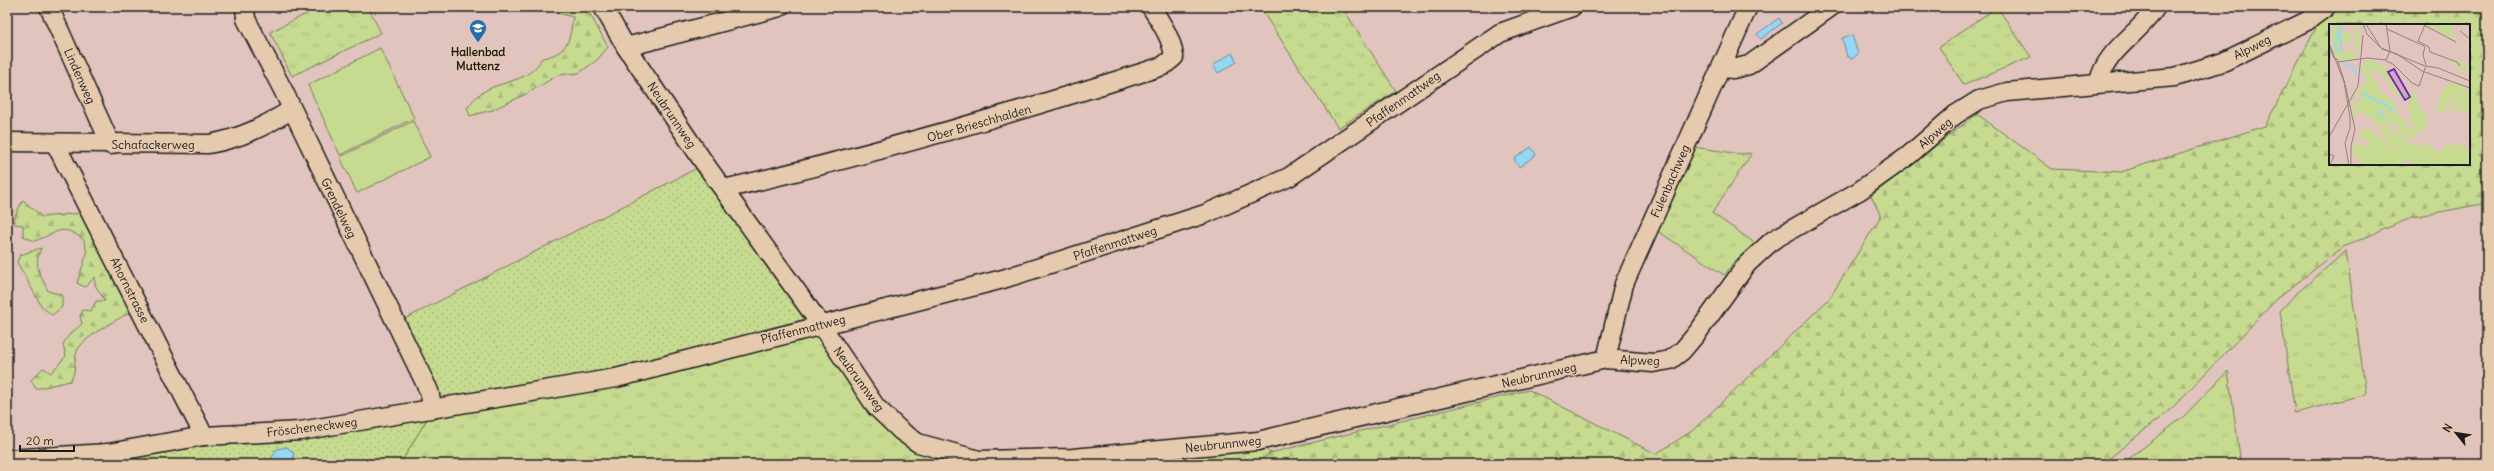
<svg xmlns="http://www.w3.org/2000/svg" width="2494" height="471" font-family="Delius,sans-serif">
  <defs>
    <pattern id="grass-tufts" width="24" height="20" patternUnits="userSpaceOnUse"><rect width="24" height="20" fill="#c6db90"/><path d="M3 7l-1-3M5 7V3M7 7l1-3M15 17l-1-3M17 17v-4M19 17l1-3" fill="none" stroke="#aabb7c"/></pattern>
    <pattern id="forest-firs" width="22" height="20" patternUnits="userSpaceOnUse"><rect width="22" height="20" fill="#c6db90"/><path d="M5 1l3.5 6h-7zM16 11l3.5 6h-7z" fill="#aabb7c"/></pattern>
    <pattern id="garden-dots" width="8" height="8" patternUnits="userSpaceOnUse"><rect width="8" height="8" fill="#c6db90"/><path d="M2 2h.1M6 6h.1" fill="none" stroke="#aabb7c" stroke-width="1.8" stroke-linecap="round"/></pattern>
  </defs>
  <rect width="100%" height="100%" fill="#e1c4bd"/>
  <filter id="ink" filterUnits="userSpaceOnUse"><feTurbulence type="fractalNoise" baseFrequency=".025" numOctaves="2"/><feDisplacementMap in="SourceGraphic" scale="8" xChannelSelector="R" yChannelSelector="G"/><feConvolveMatrix kernelMatrix="1 2 1 2 8 2 1 2 1" color-interpolation-filters="sRGB"/></filter>
  <g filter="url(#ink)">
    <!-- grass -->
    <g fill="url(#grass-tufts)" stroke="#717c56">
      <path d="M320,7h53l-3,4 11,22 -89,43 -22,-44z"/>
      <path d="M1271,7h71l54,84 -58,37 -75,-116z"/>
      <path d="M1997,7l34,50 -67,28 -25,-38z"/>
      <path d="M1693,147l48,7 11,-1 -40,60 44,31 -20,16 -12,15 -68,-45z"/>
      <path d="M2346,251l20,143 -71,19 -15,-102 15,-16z"/>
      <path d="M821,325l69,96 89,39 279,-19 12,12 -14,11h-856l33,-55z"/>
      <path d="M2228,371l13,93h-119l60,-46z"/>
    </g>
    <!-- forest -->
    <g fill="url(#forest-firs)" stroke="#717c56" fill-rule="evenodd">
      <path d="M555,7h31l22,40 -11,13 -18,13 -21,2 -30,18 -36,17 -22,6 -3,-8c4,-4 8,-11 13,-14 21,-15 49,-10 62,-36 26,-4 28,-18 31,-41l-15,-4z"/>
      <path d="M2327,7h160v196l-74,14 -70,30 -64,50 -108,112 -69,55h-846l14,-11 259,-63 127,64 36,-23 137,-132 52,-83 -10,-20 106,-82 75,55 69,3 144,-46zM2330,25h139v139h-139z"/>
      <path d="M23,200l19,17 40,-4 49,99c-15,8 -45,24 -53,37 -6,11 0,21 -8,32l-34,8 -5,-9 12,-12 8,5 15,-17 -3,-12 7,-10 12,-10 -2,-8 3,-6 8,1 5,-10h9l-10,-16v-8l-10,10 -8,-4 10,-30 -3,-13c-23,-18 -25,-7 -50,1l-11,-5v-11l-8,-1v-8z"/>
      <path d="M41,248c-8,18 -1,26 7,43l14,4v12l-10,8 -10,-8 -25,-45 3,-7z"/>
    </g>
    <!-- garden -->
    <path fill="url(#garden-dots)" stroke="#717c56" d="M705,164l116,161 -388,84 -33,55h-393l426,-55 -38,-85z"/>
    <!-- pitch -->
    <g fill="#c6db90" stroke="#717c56">
      <path d="M380,48l34,70 -74,37 -32,-70z"/>
      <path d="M413,121l17,36 -73,36 -17,-36z"/>
    </g>
    <!-- water -->
    <g fill="#93d9f5" stroke="#638d9e">
      <path d="M1779,18l3,5 -21,16 -4,-5z"/>
      <path d="M1852,35l6,19 -6,5 -5,-3 -5,-18z"/>
      <path d="M1232,53l5,9 -19,11 -5,-8z"/>
      <path d="M1531,147l5,8 -17,12 -5,-8z"/>
      <path d="M287,447l6,5 2,12h-23l-1,-5 6,-10z"/>
    </g>
    <g fill="none" stroke-linecap="round" stroke-linejoin="round">
      <defs>
        <g id="minor">
          <path d="M49,7l62,138"/>
          <path d="M245,7l1,12 37,71 146,301 4,18"/>
          <path d="M603,7l23,40 79,117 116,161 55,82 25,24 17,12 61,17 94,-2 185,-17 348,-82 47,4 17,-3 12,-9 16,-19 49,-68 26,-24 86,-49 49,-35 47,-41 24,-15 28,-8 168,-15 48,-15 84,-41 19,-14"/>
          <path d="M626,47l154,-40"/>
          <path d="M1721,68l12,1 16,-4 82,-58"/>
          <path d="M2099,82c6,-32 41,-48 57,-75"/>
          <path d="M7,142l202,2c33,-6 54,-17 82,-34"/>
          <path d="M55,143l149,293"/>
          <path d="M724,189c148,-34 294,-77 439,-123l11,-9c-2,-19 -13,-34 -23,-50"/>
          <path d="M1606,359l18,-75 124,-277"/>
          <path d="M7,459l101,-6 96,-17 96,-5 316,-53 387,-99 202,-65 84,-37 211,-144 72,-26"/>
        </g>
      </defs>
      <!-- minor casing -->
      <use href="#minor" stroke="#1c1c1c" stroke-width="21"/>
      <!-- minor -->
      <use href="#minor" stroke="#e5caad" stroke-width="18"/>
    </g>
  </g>
  <!-- icons -->
  <defs>
    <symbol id="school-pin" viewBox="-11 -11 22 30"><path d="M0 17L-7.5 6A9.5 9.5 0 1 1 7.5 6Z" fill="#1f6fb2" stroke="#e5caad"/><path d="M0-5L7-2L0 1L-7-2ZM-4 1L0 2.5L4 1V4Q0 6-4 4Z" fill="#fff"/></symbol>
  </defs>
  <g fill-rule="evenodd">
    <use href="#school-pin" x="468" y="18" width="20" height="27"/>
  </g>
  <g text-anchor="middle" dominant-baseline="central" stroke-width="3" stroke-linejoin="round" paint-order="stroke">
    <!-- street labels -->
    <g font-size="12" fill="#1c1c1c" stroke="#e5caad">
      <text transform="translate(2252 47) rotate(-27)">Alpweg</text>
      <text transform="translate(80 76) rotate(66)">Lindenweg</text>
      <text transform="translate(1403 99) rotate(-35)">Pfaffenmattweg</text>
      <text transform="translate(672 115) rotate(56)">Neubrunnweg</text>
      <text transform="translate(979 123) rotate(-16)">Ober Brieschhalden</text>
      <text transform="translate(1935 133) rotate(-41)">Alpweg</text>
      <text x="153" y="144">Schafackerweg</text>
      <text transform="translate(1670 181) rotate(-66)">Fulenbachweg</text>
      <text transform="translate(339 208) rotate(64)">Grendelweg</text>
      <text transform="translate(1115 243) rotate(-18)">Pfaffenmattweg</text>
      <text transform="translate(130 290) rotate(63)">Ahornstrasse</text>
      <text transform="translate(803 329) rotate(-14)">Pfaffenmattweg</text>
      <text transform="translate(1640 360) rotate(2)">Alpweg</text>
      <text transform="translate(1539 375) rotate(-13)">Neubrunnweg</text>
      <text transform="translate(859 379) rotate(54)">Neubrunnweg</text>
      <text transform="translate(312 427) rotate(-7)">Fröscheneckweg</text>
      <text transform="translate(1223 444) rotate(-6)">Neubrunnweg</text>
    </g>
    <!-- poi labels -->
    <g font-size="12" font-weight="bold" fill="#1c1c1c" stroke="#e5caad">
      <text x="478" y="51">Hallenbad<tspan x="478" dy="14">Muttenz</tspan></text>
    </g>
  </g>
  <!-- overview -->
  <g transform="translate(2329 24)">
    <rect width="141" height="141" fill="#e1c4bd"/>
    <path d="M136,65l5,7v6l-3,2 3,5 -12,-8 1,-3 4,3 -1,-11zM127,67l4,5 -5,2 1,6 5,7 -5,-2 -11,3 9,-7 -5,-3 -3,2 4,-5 4,2 -2,-5zM90,68l-6,5h3l6,15 -12,2 -2,-15 5,-6zM54,93l10,6 -3,4 -12,-3 1,3 11,2 -1,3 6,-1 -3,-3 2,-2 2,3 4,-1 3,4 -6,1v3l7,-1 2,4 -8,2 -1,-3 -6,-2 -6,2 -1,5 12,7 -8,3 -1,-4h-5l-12,-10 -5,2 5,-5 -2,-2 2,-7h2l-2,4 7,3 2,5 7,-5 -4,-1 -9,-13z" fill="#c6db90"/>
    <path d="M27,0h2l2,19 2,-4 -6,20 2,-26 -2,20 -2,-18zM93,0h28l6,18 -13,-9zM121,33l20,9 -2,4 2,4v3l-6,-11 -4,1 5,6 -2,5 -1,-5 -6,-5 2,-4 -3,-2 -3,3zM46,37l11,8 2,-2 2,14 10,10 7,4 7,-3 -3,5 5,-2 -1,7 -1,3 1,-6 -18,-4 -9,-9 -6,-12 -11,-4v6l7,8v5l19,17 -2,4 11,12 -1,3 11,4v-4l-6,-1v-10l12,-2 3,2 1,-3 5,7 -5,-3 2,8 -5,5 -2,7 -3,-3 -7,7 -7,-3 -1,-5 -15,-14 -5,-1 -1,6 -26,-11 1,-3h-3l2,10h-3l-2,-10 11,-11 -2,-9 -7,15 -3,1 8,-17h6l3,-8 -7,-12 5,-5zM125,58l10,4 -3,10 4,6 -12,-9 -8,14 2,4 -7,1 -3,-7 6,-15h-3zM128,71l4,10 9,4v5l-9,-3 -5,-7zM36,104l5,3 1,8 11,10h5l1,4 8,-3 1,-5 -6,2 -5,-4 1,-5 4,-2 28,10 11,-2 8,9 9,-8 13,-1 10,7v14h-63l4,-3 -3,-3 -10,6h-34l-10,-9 -2,-6 1,-6 14,3 3,-9 -7,3 -4,-6 5,-3 -4,-2z" fill="#c6db90"/>
    <path d="M5,0h7v27l11,-1v5l4,-2v6l-17,2 -3,-4 -5,-17z" fill="#c6db90"/>
    <path d="M22,8v11l-10,-1 1,-9 -2,-1z" fill="#c6db90"/>
    <path fill="none" stroke="#93d9f5" stroke-width="2" d="M11,0l1,28M9,29l-3,-9 4,-13M15,38l11,7 2,6M34,70l20,9M55,79l9,8M51,84l-1,6 6,4"/>
    <path fill="none" stroke="#92817d" stroke-width="1" d="M34,0l4,10 15,15 15,5 25,17 48,17M37,0l15,24 44,18M93,0l34,18M96,1l-7,16 11,6 1,5 27,10 3,4M58,5l37,17M131,7l10,8M0,19l15,39 6,35v11l-5,15 4,22M0,21l5,13M96,22l-2,9 3,10M5,34l3,1 8,24M57,37l7,3 19,19 7,3 7,-20M9,38l29,-4 19,2 4,-9 -4,-27M97,42l12,2M109,44l32,13M0,59l1,-35M16,60l10,45 -4,17v19M0,113l29,-51 5,-51M0,130l5,2 -4,9"/>
    <path fill="#7b2cbf" fill-opacity="0.15" stroke="#7b2cbf" stroke-width="2" d="M65,45l16,28 -5,3 -17,-28z"/>
    <rect width="141" height="141" fill="none" stroke="#1c1c1c" stroke-width="2"/>
  </g>
  <!-- margin -->
  <rect width="2494" height="471" fill="none" stroke="#e5caad" stroke-width="24"/>
  <rect x="12" y="12" width="2470" height="447" fill="none" stroke="#1c1c1c" stroke-width="1.5" filter="url(#ink)"/>
  <!-- north arrow -->
  <g transform="translate(2456 433) rotate(300)" stroke="#e5caad" stroke-width="3" paint-order="stroke">
  <path d="M0-3L7 15L0 10L-7 15Z" fill="#1c1c1c"/>
  <text y="-6" font-size="11" font-weight="bold" text-anchor="middle" fill="#1c1c1c">N</text>
  </g>
  <!-- scale -->
  <path d="M20 445v6h54v-6" fill="none" stroke="#1c1c1c" stroke-width="2"/>
  <text x="26" y="445" font-size="12" fill="#1c1c1c" stroke="#e5caad" stroke-width="3" paint-order="stroke">20 m</text>
</svg>
